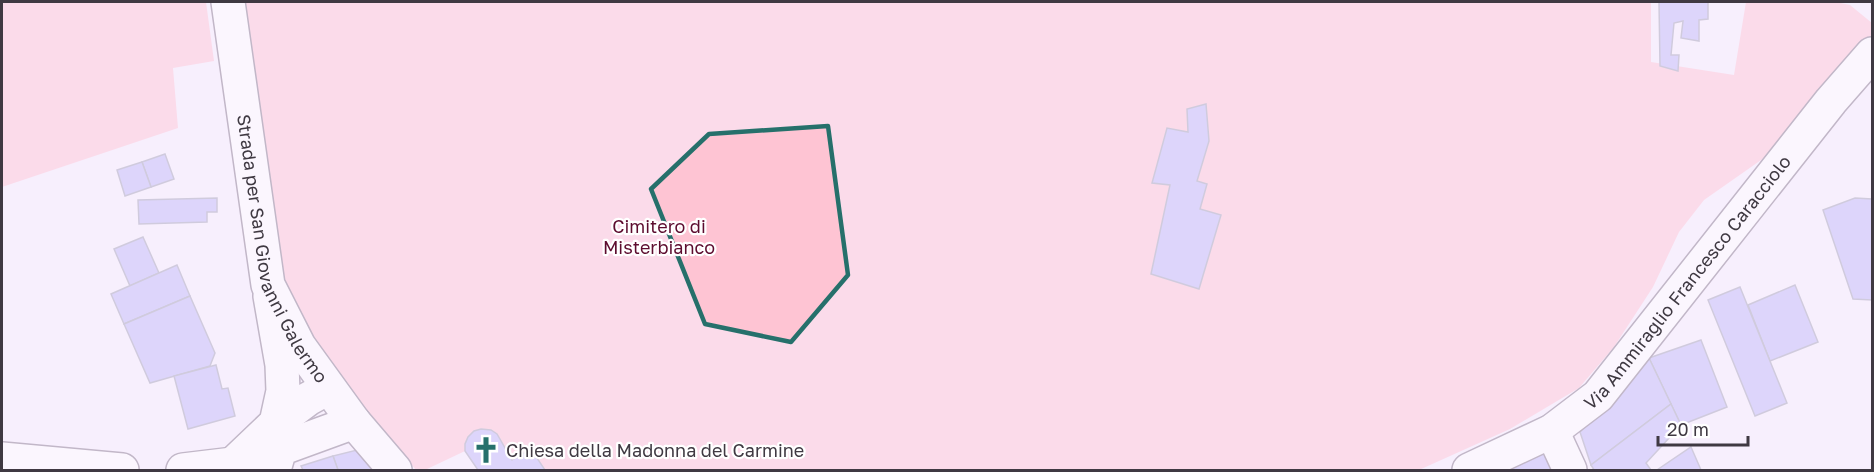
<svg xmlns="http://www.w3.org/2000/svg" width="1874" height="472" font-family="'Golos Text',sans-serif">
  <rect width="100%" height="100%" fill="#f7effd"/>
  <!-- green -->
  <g fill="#fec4d3">
    <path d="M2,2h204l8,59 -41,7 5,60 -176,59z"/>
    <path d="M244,2h1407v60l83,13 12,-73h90l14,3 22,18v14l-108,121 -60,42 -25,32 -26,55 -39,60 -35,41 -69,41 -91,41h-941l-13,-19 -40,19h-9l-97,-115 -30,-61 -10,-38z"/>
  </g>
  <!-- building -->
  <g fill="#bcb7f8" stroke="#a1a0b7" stroke-width="1.5">
    <path d="M1659,2h49v17l-9,1v21l-18,-3 2,-17 -9,2 -3,32h8l-1,16 -18,-5z"/>
    <path d="M1206,104l3,37 -12,40 10,3 -7,25 21,6 -22,74 -48,-15 19,-89 -18,-2 15,-55 21,4 -1,-23z"/>
    <path d="M165,154l9,25 -23,8 -9,-25z"/>
    <path d="M142,162l9,25 -26,9 -8,-26z"/>
    <path d="M217,198v14h-10v10l-68,2 -1,-24z"/>
    <path d="M1855,198l17,1v101l-19,-1 -30,-89z"/>
    <path d="M143,237l16,36 -29,13 -16,-37z"/>
    <path d="M177,265l13,31 -66,28 -13,-30z"/>
    <path d="M1795,285l23,57 -48,19 -22,-56z"/>
    <path d="M1740,287l47,116 -32,13 -47,-116z"/>
    <path d="M190,296l25,57 -5,13 -60,17 -26,-59z"/>
    <path d="M1701,340l26,67 -46,18 -32,-67z"/>
    <path d="M1649,358l22,46 -80,61 -11,-33z"/>
    <path d="M216,365l6,24 6,-1 7,28 -47,13 -14,-53z"/>
    <path d="M1671,404l10,21 -35,38 5,7h-57l-3,-5z"/>
    <path d="M481,429l10,1 6,4 15,26 19,-11 14,21h-67l-13,-19v-7l3,-7 6,-6z"/>
    <path d="M1691,447l10,23h-44z"/>
    <path d="M357,450l16,20h-35l-5,-14z"/>
    <path d="M1543,451l9,19h-52z"/>
    <path d="M333,456l5,14h-35l-2,-4z"/>
  </g>
  <g fill="none" stroke-linecap="round" stroke-linejoin="round">
    <defs>
      <g id="minor">
        <path d="M276,423l32,-24 20,-11"/>
        <path d="M1552,431l18,39"/>
        <path d="M2,459l120,11"/>
        <path d="M233,464l43,-41 7,-32 -1,-26 -12,-69"/>
        <path d="M183,470l50,-6 19,-6"/>
      </g>
      <path id="tertiary" d="M274,470l6,-21 74,-27"/>
      <g id="secondary">
        <path id="s1" d="M228,2l40,283 31,61 55,76 41,48"/>
        <path id="s2" d="M1469,470l83,-39 46,-35 233,-295 41,-47"/>
      </g>
    </defs>
    <!-- minor casing -->
    <use href="#minor" stroke="#807488" stroke-width="36"/>
    <!-- tertiary casing -->
    <use href="#tertiary" stroke="#807488" stroke-width="36"/>
    <!-- secondary casing -->
    <use href="#secondary" stroke="#807488" stroke-width="36"/>
    <!-- minor -->
    <use href="#minor" stroke="#fff" stroke-width="33"/>
    <!-- tertiary -->
    <use href="#tertiary" stroke="#fff" stroke-width="33"/>
    <!-- secondary -->
    <use href="#secondary" stroke="#fff" stroke-width="33"/>
  </g>
  <!-- marked area -->
  <path d="M0 0H1874V472H0ZM828,126l20,149 -57,67 -86,-18 -54,-135 58,-55z" fill="#f7effd" fill-opacity=".55" fill-rule="evenodd"/>
  <path fill="none" stroke="#26706b" stroke-width="4.5" stroke-linejoin="round" d="M828,126l20,149 -57,67 -86,-18 -54,-135 58,-55z"/>
  <!-- icons -->
  <defs>
    <symbol id="church-bare" viewBox="-9 -9 18 18"><path d="M-1.2-6h2.4v3.5h3.3v2.4h-3.3V6h-2.4V-.1h-3.3v-2.4h3.3Z" fill="#26706b" stroke="#fff" stroke-width="2.5" paint-order="stroke"/></symbol>
  </defs>
  <g fill-rule="evenodd">
    <use href="#church-bare" x="467" y="431" width="38" height="38"/>
  </g>
  <g text-anchor="middle" dominant-baseline="central" stroke-width="4.5" stroke-linejoin="round" paint-order="stroke">
    <!-- park labels -->
    <g font-size="18" fill="#5d0c2f" stroke="#fff">
      <text x="659" y="226">Cimitero di<tspan x="659" dy="21">Misterbianco</tspan></text>
    </g>
    <!-- street labels -->
    <g font-size="18" fill="#3f3942" stroke="#fff">
      <text stroke="none"><textPath href="#s1" startOffset="255">Strada per San Giovanni Galermo</textPath></text>
      <text stroke="none"><textPath href="#s2" startOffset="294">Via Ammiraglio Francesco Caracciolo</textPath></text>
    </g>
    <!-- poi labels -->
    <g font-size="18" fill="#3f3942" stroke="#fff" text-anchor="start">
      <text x="506" y="450">Chiesa della Madonna del Carmine</text>
    </g>
  </g>
  <!-- border -->
  <rect width="1874" height="472" fill="none" stroke="#3f3942" stroke-width="6"/>
  <!-- scale -->
  <path d="M1658 436v9h90v-9" fill="none" stroke="#3f3942" stroke-width="3"/>
  <text x="1667" y="436" font-size="18" fill="#3f3942" stroke="#ffffff" stroke-width="4.5" paint-order="stroke">20 m</text>
</svg>
